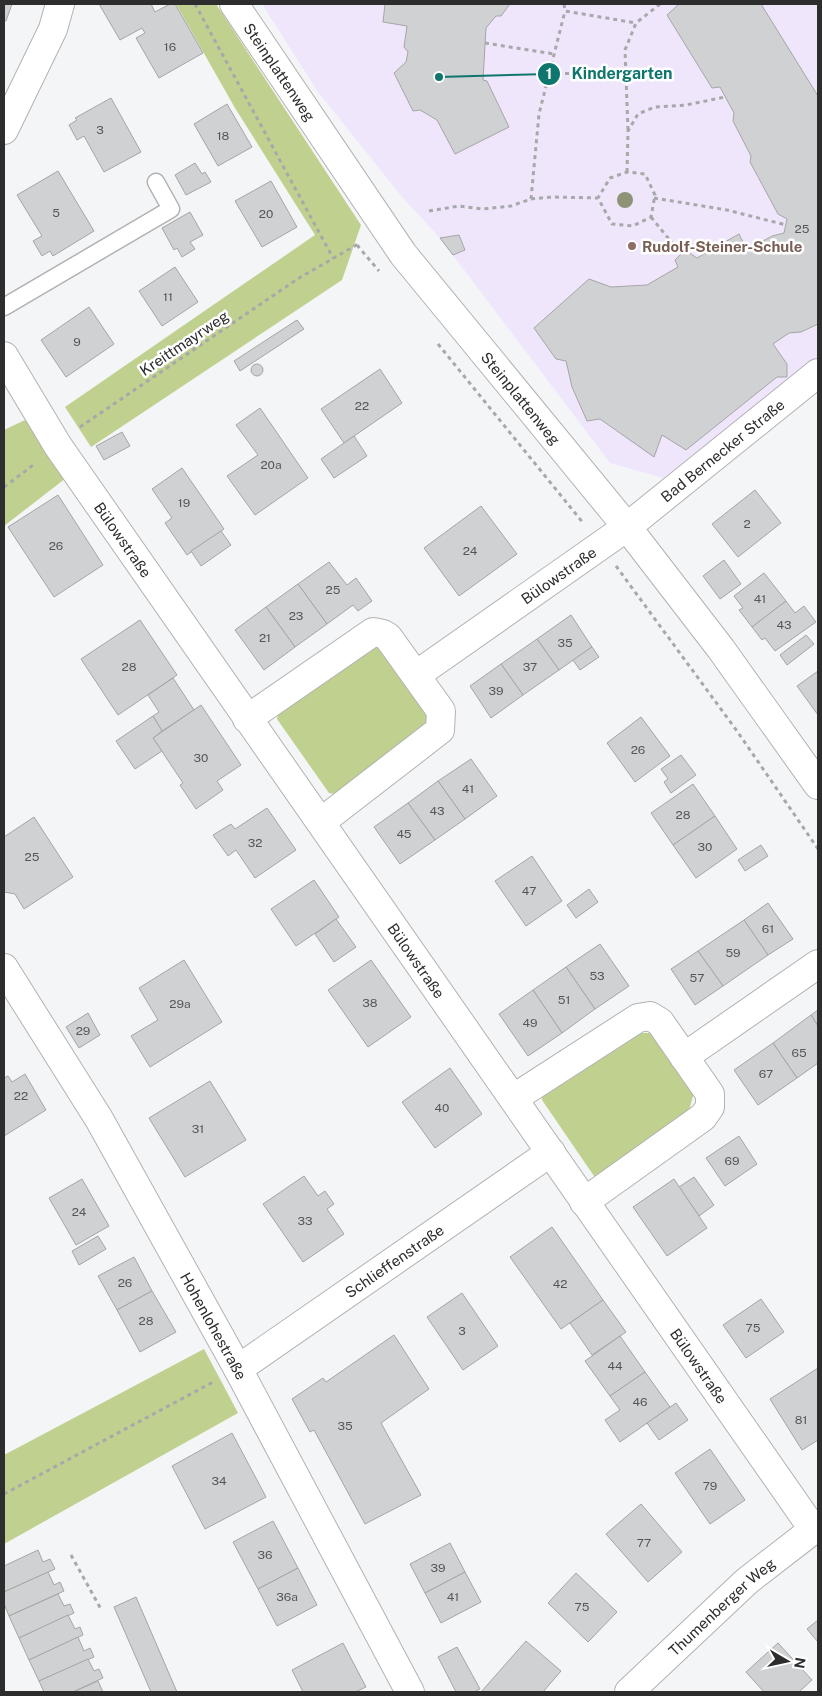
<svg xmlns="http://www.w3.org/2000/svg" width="822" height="1696" font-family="'Public Sans',sans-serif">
  <rect width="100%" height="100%" fill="#f4f5f7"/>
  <!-- education -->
  <path fill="#f0e6fc" d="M262,4h556v353l-155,121 -53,-15 -170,-225 -38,-41 -84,-105z"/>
  <!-- green -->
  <g fill="#bfd08f">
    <path d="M176,4h40l145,221 -19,55 -251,167 -26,-40 250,-172 -80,-127z"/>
    <path d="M25,420l41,58 -62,48v-96z"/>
    <path d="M375,643l58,69v15l-94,68 -10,-2 -52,-74 2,-9z"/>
    <path d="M637,1033h12l10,5 34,47v11l-4,15 -81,63 -14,2 -52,-76v-8z"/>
    <path d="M204,1349l34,64 -234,131v-89z"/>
  </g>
  <!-- building -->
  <g fill="#d0d1d2" stroke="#a5a5a6">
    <path d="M4,4h8l-6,17 -2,-1z"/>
    <path d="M99,4h52l4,8 15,-8h5l28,49 -44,25 -23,-40 9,-5 -3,-5 -22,12z"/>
    <path d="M385,4h125l-9,12h-5l-10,12 -3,52 4,1 22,46 -54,27 -18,-34 -17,-10 -7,1 -19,-38 12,-11 2,-10 -4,-5 3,-21 -24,-4z"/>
    <path d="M679,4h82l57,92v228l-17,8 -12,1 -16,11 14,20v13h-10l-91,73 -24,-15 -8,22 -54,-38 -13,2 -15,-34 -6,-26 -10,-2 -22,-31 55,-49 22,8 36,-2 31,-18 -3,-7 10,-10 12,8 42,-24 8,16 25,-14 12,-3 3,-14 -9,-5 -28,-52 1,-6 -18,-35 1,-8 -14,-26 -8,1 -45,-73z"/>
    <path d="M111,98l30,54 -37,20 -20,-36 -7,4 -8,-15 8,-5 -2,-2z"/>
    <path d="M227,104l25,43 -34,19 -24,-42z"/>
    <path d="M195,163l7,11 3,-2 6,10 -25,13 -11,-20z"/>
    <path d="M58,171l36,60 -41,25 -3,-5 -8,5 -9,-15 9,-5 -25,-41z"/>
    <path d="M271,181l26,46 -35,20 -27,-46z"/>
    <path d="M190,212l13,23 -13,7 5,7 -13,8 -5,-9 -3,2 -12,-22z"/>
    <path d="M459,235l6,15 -12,5 -13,-17z"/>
    <path d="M175,267l23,35 -36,24 -23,-35z"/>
    <path d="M89,307l25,37 -48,33 -25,-37z"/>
    <path d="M297,320l7,9 -64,42 -6,-10z"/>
    <circle cx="257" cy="370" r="6"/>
    <path d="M380,369l22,34 -58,40 -23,-34z"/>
    <path d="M260,408l48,70 -53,37 -28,-39 31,-21 -22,-30z"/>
    <path d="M122,432l8,14 -26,14 -8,-14z"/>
    <path d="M354,436l13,20 -33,22 -13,-19z"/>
    <path d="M182,468l42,61 -37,26 -22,-32 7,-5 -20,-29z"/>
    <path d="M755,490l26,33 -43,34 -26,-33z"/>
    <path d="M58,495l45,70 -49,32 -46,-70z"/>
    <path d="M481,506l36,48 -58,42 -35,-48z"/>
    <path d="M221,531l10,14 -30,21 -10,-15z"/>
    <path d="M724,560l17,24 -21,15 -17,-23z"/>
    <path d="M329,562l18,23 9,-7 16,23 -14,10 -5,-6 -26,19 -29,-40z"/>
    <path d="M764,573l22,28 -34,26 -13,-17 4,-2 -9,-12z"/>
    <path d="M298,584l29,40 -32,23 -29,-40z"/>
    <path d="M786,601l9,12 9,-7 12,16 -41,29 -10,-13 -3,2 -10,-13z"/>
    <path d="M266,607l29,40 -31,23 -29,-40z"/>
    <path d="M571,615l21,32 -33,23 -22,-31z"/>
    <path d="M140,620l37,55 -59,40 -37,-56z"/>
    <path d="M806,635l8,9 -27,21 -7,-10z"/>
    <path d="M537,639l22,31 -36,25 -22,-31z"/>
    <path d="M592,647l7,10 -19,13 -7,-10z"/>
    <path d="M501,664l22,31 -32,23 -21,-32z"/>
    <path d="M818,671v44l-21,-29z"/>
    <path d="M173,678l21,32 -32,21 -9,-15 6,-4 -11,-17z"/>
    <path d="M201,705l40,60 -24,16 6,9 -27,19 -16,-24 3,-2 -30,-45z"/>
    <path d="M153,716l9,15 -9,7 9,13 -27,18 -19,-28z"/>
    <path d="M641,717l29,39 -35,26 -28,-39z"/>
    <path d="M681,755l15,20 -25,18 -7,-11 4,-3 -7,-10z"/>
    <path d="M471,759l26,37 -32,23 -27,-38z"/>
    <path d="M438,781l27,38 -30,21 -27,-37z"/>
    <path d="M693,784l22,32 -42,29 -22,-32z"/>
    <path d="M408,803l27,37 -35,24 -26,-37z"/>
    <path d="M267,808l29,42 -41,28 -19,-28 -8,6 -15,-21 18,-11 4,5z"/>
    <path d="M715,816l22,33 -41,29 -23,-33z"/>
    <path d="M34,817l39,60 -49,32 -9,-15 -11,-2v-55z"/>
    <path d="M761,845l7,11 -23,15 -7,-11z"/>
    <path d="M532,856l30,45 -36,25 -31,-45z"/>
    <path d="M314,880l25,37 -43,29 -25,-37z"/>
    <path d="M589,889l9,13 -22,16 -9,-13z"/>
    <path d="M768,903l25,36 -25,16 -24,-35z"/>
    <path d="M336,919l20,28 -22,15 -19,-28z"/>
    <path d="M744,920l24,35 -45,31 -25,-35z"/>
    <path d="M600,944l29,42 -34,23 -29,-42z"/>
    <path d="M698,951l25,35 -28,19 -24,-36z"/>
    <path d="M184,960l38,62 -72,45 -19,-31 27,-16 -19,-32z"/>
    <path d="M371,960l40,57 -43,30 -40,-57z"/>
    <path d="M566,967l29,42 -33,24 -29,-43z"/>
    <path d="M533,990l29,43 -34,23 -29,-42z"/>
    <path d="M818,1010v16l-7,-11z"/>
    <path d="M88,1013l12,22 -21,13 -13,-21z"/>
    <path d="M811,1015l7,11v37l-21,15 -24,-35z"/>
    <path d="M773,1043l24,35 -39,27 -24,-35z"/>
    <path d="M450,1068l32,46 -47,34 -33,-46z"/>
    <path d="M25,1074l21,36 -42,26v-58l4,-2 4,6z"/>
    <path d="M210,1081l36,59 -61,37 -36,-59z"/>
    <path d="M739,1136l18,28 -32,22 -19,-28z"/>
    <path d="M304,1176l14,20 7,-5 9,13 -7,5 17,25 -41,28 -40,-58z"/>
    <path d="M694,1177l20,28 -15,11 -20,-29z"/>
    <path d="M82,1179l27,47 -33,19 -27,-47z"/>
    <path d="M674,1179l33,49 -40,28 -34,-49z"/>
    <path d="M552,1227l51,73 -42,29 -51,-72z"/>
    <path d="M98,1236l8,13 -27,16 -7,-14z"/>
    <path d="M134,1257l18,34 -35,19 -19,-34z"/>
    <path d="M152,1291l24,41 -36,20 -23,-42z"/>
    <path d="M462,1293l36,53 -35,24 -36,-53z"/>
    <path d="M761,1299l23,33 -38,26 -23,-33z"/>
    <path d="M603,1300l23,32 -34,23 -22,-32z"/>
    <path d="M394,1335l35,54 -48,34 40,72 -56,29 -51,-94 -4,2 -18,-33 31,-21 3,4z"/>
    <path d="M620,1336l25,36 -35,24 -25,-35z"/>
    <path d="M818,1368v72l-16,10 -32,-51z"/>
    <path d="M645,1372l25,35 -50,35 -15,-22 15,-10 -10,-14z"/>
    <path d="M676,1403l12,17 -29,20 -12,-17z"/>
    <path d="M232,1433l34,64 -61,32 -33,-63z"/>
    <path d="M710,1449l35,51 -35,24 -35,-51z"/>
    <path d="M641,1504l41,48 -34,30 -42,-48z"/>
    <path d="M273,1521l25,47 -40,21 -25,-47z"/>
    <path d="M450,1543l15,29 -40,21 -15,-29z"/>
    <path d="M38,1550l5,12 7,-3 5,10 -51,23v-26z"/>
    <path d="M298,1568l19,37 -40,21 -19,-37z"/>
    <path d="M48,1572l6,13 6,-3 4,9 -55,25 -5,-12v-12z"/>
    <path d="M465,1572l16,30 -40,21 -16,-30z"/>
    <path d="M576,1573l41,39 -29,30 -40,-39z"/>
    <path d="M58,1594l6,12 6,-2 4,9 -55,25 -10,-22z"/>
    <path d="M136,1597l41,95h-26l-37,-85z"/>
    <path d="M68,1615l7,14 5,-2 3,8 -54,25 -10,-22z"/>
    <path d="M818,1620v22l-11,-13z"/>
    <path d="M78,1637l6,14 6,-3 4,9 -55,24 -10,-21z"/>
    <path d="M526,1641l35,30 -18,21h-62z"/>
    <path d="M343,1643l23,44 -11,5h-52l-11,-22z"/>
    <path d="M778,1643l34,37 -13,12h-35l-18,-20z"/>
    <path d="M457,1647l23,42 -6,3h-18l-18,-35z"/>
    <path d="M88,1659l6,12 5,-2 4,9 -30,14h-29l-5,-11z"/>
    <path d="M98,1681l5,11h-30z"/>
  </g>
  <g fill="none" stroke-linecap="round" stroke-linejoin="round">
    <defs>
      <path id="service" d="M4,307l167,-98 -15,-27"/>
      <g id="minor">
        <path id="s1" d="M234,4l169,250 224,273 94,122 97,136"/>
        <path d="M4,130l49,-101 7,-25"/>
        <path id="s2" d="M4,356l54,90 755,1083"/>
        <path id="s3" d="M416,675l211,-148 191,-154"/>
        <path d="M247,719l126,-87 10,2 5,3 53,74 -1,19 -119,92"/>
        <path id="s4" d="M4,968l95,151 139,250 172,323"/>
        <path d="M684,1057l134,-93"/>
        <path d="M514,1098l124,-80 12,-2 10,6 50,72v13l-7,10 -119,85"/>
        <path id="s5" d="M238,1369l313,-217"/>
        <path id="s6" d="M629,1692l118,-111 71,-55"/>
      </g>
    </defs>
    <!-- service casing -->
    <use href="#service" stroke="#b2b2b4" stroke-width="19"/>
    <!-- minor casing -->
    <use href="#minor" stroke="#b2b2b4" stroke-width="30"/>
    <!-- path -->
    <g stroke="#a8a8aa" stroke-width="3" stroke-dasharray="4 4" stroke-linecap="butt">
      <path d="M195,4l138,254"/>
      <path d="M564,4l1,7 71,12"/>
      <path d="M485,43l69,11"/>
      <path d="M549,73l75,2"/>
      <path d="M628,130l-3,-80 11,-27 24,-19"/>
      <path d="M627,172l1,-41 10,-17 17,-7 31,-2 39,-8"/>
      <path d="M654,198l73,12 59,15"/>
      <path d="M531,199l8,-85 26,-103"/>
      <path d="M429,211l30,-5 24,3 28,-3 20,-7 21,-2 46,1 14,26 21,2 18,-9 4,-22 -10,-21 -18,-2 -17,6 -12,20"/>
      <path d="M651,217l30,37"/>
      <path d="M357,245l22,26"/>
      <path d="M438,344l146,180"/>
      <path d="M80,427l219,-149 59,-34"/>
      <path d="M4,487l32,-24"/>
      <path d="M616,566l121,165 81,118"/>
      <path d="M4,1494l211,-113"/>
      <path d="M71,1555l31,56"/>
    </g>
    <!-- service -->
    <use href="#service" stroke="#fff" stroke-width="16"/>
    <!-- minor -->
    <use href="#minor" stroke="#fff" stroke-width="28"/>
  </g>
  <!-- trees -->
  <circle fill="#8d9475" cx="625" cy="200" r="8"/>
  <!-- markers -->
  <circle fill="#8d6e63" stroke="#fff" stroke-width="2" cx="632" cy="246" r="5"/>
  <g text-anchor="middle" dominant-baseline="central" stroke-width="5" stroke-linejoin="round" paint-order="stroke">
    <!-- number labels -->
    <g font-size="12" fill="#565657">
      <text x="170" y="47">16</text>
      <text x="100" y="130">3</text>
      <text x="223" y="136">18</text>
      <text x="56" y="213">5</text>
      <text x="266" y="214">20</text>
      <text x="802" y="229">25</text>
      <text x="168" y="297">11</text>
      <text x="77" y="342">9</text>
      <text x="362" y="406">22</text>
      <text x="271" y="465">20a</text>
      <text x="184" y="503">19</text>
      <text x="747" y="524">2</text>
      <text x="56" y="546">26</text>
      <text x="470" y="551">24</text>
      <text x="333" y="590">25</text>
      <text x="760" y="599">41</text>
      <text x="296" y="616">23</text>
      <text x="784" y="625">43</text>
      <text x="265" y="638">21</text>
      <text x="565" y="643">35</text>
      <text x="129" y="667">28</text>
      <text x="530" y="667">37</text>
      <text x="496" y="691">39</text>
      <text x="638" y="750">26</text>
      <text x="201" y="758">30</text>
      <text x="468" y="789">41</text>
      <text x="437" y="811">43</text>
      <text x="683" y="815">28</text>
      <text x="404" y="834">45</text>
      <text x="255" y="843">32</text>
      <text x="705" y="847">30</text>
      <text x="32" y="857">25</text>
      <text x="529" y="891">47</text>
      <text x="768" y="929">61</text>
      <text x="733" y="953">59</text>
      <text x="597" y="976">53</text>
      <text x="697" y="978">57</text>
      <text x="564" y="1000">51</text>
      <text x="370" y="1003">38</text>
      <text x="180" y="1004">29a</text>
      <text x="530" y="1023">49</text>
      <text x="83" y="1031">29</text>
      <text x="799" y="1053">65</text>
      <text x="766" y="1074">67</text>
      <text x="21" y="1096">22</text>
      <text x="442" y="1108">40</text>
      <text x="198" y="1129">31</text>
      <text x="732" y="1161">69</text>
      <text x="79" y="1212">24</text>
      <text x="305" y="1221">33</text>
      <text x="125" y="1283">26</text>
      <text x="560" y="1284">42</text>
      <text x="146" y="1321">28</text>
      <text x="753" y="1328">75</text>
      <text x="462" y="1331">3</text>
      <text x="615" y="1366">44</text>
      <text x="640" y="1402">46</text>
      <text x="801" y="1420">81</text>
      <text x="345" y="1426">35</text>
      <text x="219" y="1481">34</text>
      <text x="710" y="1486">79</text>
      <text x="644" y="1543">77</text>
      <text x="265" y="1555">36</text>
      <text x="438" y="1568">39</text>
      <text x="287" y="1597">36a</text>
      <text x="453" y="1597">41</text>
      <text x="582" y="1607">75</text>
    </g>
    <!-- street labels -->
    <g font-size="15" fill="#2d2d2e" stroke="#fff">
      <text stroke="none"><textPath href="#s1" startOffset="82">Steinplattenweg</textPath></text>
      <text transform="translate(184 343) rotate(-34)">Kreittmayrweg</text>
      <text stroke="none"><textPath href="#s1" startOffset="488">Steinplattenweg</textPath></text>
      <text stroke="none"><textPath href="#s3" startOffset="380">Bad Bernecker Straße</textPath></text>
      <text stroke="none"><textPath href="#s2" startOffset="219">Bülowstraße</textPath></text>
      <text stroke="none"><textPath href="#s3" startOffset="174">Bülowstraße</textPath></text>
      <text stroke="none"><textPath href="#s2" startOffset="732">Bülowstraße</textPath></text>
      <text stroke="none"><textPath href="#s5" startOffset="190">Schlieffenstraße</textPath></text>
      <text stroke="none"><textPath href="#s4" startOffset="415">Hohenlohestraße</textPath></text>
      <text stroke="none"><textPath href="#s2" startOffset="1226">Bülowstraße</textPath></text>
      <text stroke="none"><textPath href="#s6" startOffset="126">Thumenberger Weg</textPath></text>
    </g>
    <!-- education labels -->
    <g font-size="15" font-weight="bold" fill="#785e54" stroke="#fff" text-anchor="start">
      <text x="642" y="246">Rudolf-Steiner-Schule</text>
    </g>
  </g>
  <!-- callouts -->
  <path fill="none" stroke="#0f766e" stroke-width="2" d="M439 77L549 74"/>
  <g fill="#0f766e" stroke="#fff" stroke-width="2">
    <circle cx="439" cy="77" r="5"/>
    <circle cx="549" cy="74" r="12"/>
  </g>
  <g font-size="15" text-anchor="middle" font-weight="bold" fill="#fff">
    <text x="549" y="79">1</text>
  </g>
  <g font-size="16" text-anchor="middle" font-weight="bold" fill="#0f766e" stroke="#fff" stroke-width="5" stroke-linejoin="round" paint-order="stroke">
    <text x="622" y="79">Kindergarten</text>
  </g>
  <!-- border -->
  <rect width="822" height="1696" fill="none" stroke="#2d2d2e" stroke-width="10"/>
  <!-- north arrow -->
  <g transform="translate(787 1661) rotate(99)" stroke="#ffffff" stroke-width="4" paint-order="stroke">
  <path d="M0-4L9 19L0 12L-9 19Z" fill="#2d2d2e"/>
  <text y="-8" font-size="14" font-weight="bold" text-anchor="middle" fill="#2d2d2e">N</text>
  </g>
</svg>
